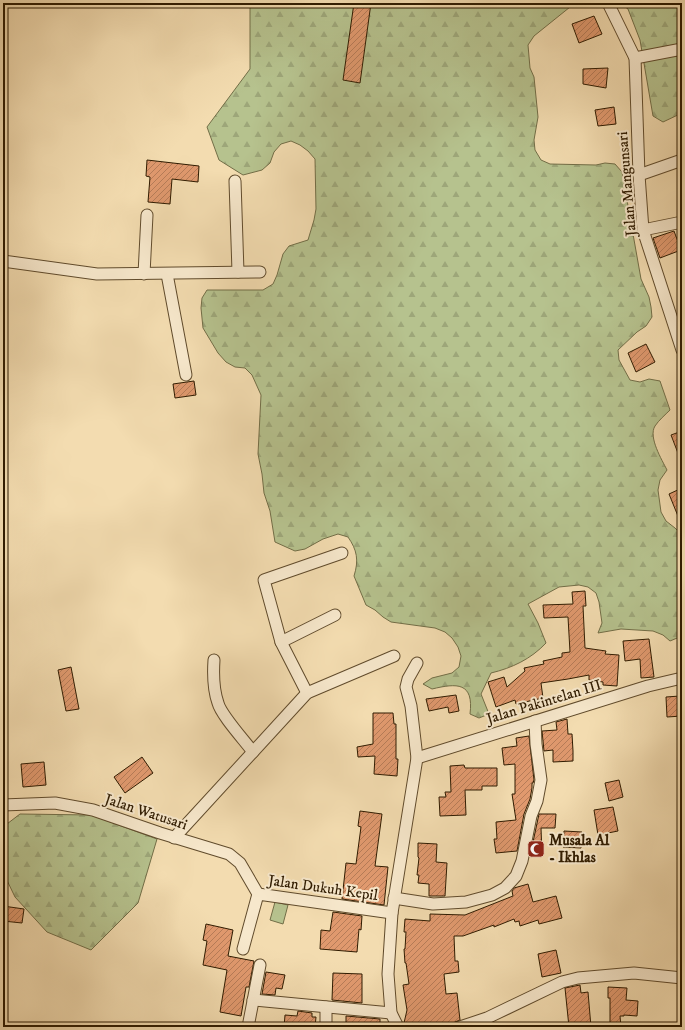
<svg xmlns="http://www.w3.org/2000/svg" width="685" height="1030" font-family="'IM FELL DW Pica',serif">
  <defs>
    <pattern id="forest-firs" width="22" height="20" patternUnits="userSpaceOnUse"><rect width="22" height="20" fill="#b6c28e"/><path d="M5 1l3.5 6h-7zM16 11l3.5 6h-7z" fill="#9da679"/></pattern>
    <pattern id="building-hatch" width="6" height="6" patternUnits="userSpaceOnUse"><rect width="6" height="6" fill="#e0996e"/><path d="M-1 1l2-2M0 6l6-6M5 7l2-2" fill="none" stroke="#b67c58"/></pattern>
  </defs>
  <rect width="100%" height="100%" fill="#f3dcb0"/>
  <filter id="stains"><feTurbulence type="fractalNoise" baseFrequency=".005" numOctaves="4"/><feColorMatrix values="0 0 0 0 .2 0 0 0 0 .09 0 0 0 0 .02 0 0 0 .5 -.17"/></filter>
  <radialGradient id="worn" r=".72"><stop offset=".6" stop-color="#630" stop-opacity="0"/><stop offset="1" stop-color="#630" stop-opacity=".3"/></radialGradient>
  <!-- green -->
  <path fill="#b6c28e" stroke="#726e47" d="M275,902l13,3 -5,19 -13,-4z"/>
  <!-- forest -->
  <g fill="url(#forest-firs)" stroke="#726e47">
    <path d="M250,3h325l-41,33 -6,9 2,23 4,9 4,40 -4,23 1,10 6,10 9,4 46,1 9,-2 10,1 7,8 19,107 8,18 2,10 1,10 -6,9 -9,6 -19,18 1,10 11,20 10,2 9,-3 11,2 10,29c-5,5 -11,10 -15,16 -7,11 7,34 12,44l-7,10 -2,10 3,22 5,9 9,7 7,7v101l-12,5 -7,-6 -10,-4 -32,-2 -23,4 4,-10 -3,-21 -3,-9 -8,-6 -9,-2 -20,2 -31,17 10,19 8,20c-15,16 -34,25 -55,30l-10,21 8,20 -10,4 -9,-4c4,-32 -13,-31 -38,-25l-9,-5 9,-6 20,-5 7,-6 2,-11 -3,-9 -6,-9 -7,-6 -10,-4 -44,-6 -8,-5 -8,-7 -9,-5 -12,-29c5,-16 3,-26 -6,-39l-10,-3 -15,5 -18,10 -10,2 -20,-9 -5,-31 -6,-18 -2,-19 -4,-20 3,-59 -9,-20 -7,-7 -10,-1 -9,-5 -8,-9 -15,-25 -2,-20 1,-10 5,-8h56l10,-6 4,-9 6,-21 6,-8 19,-6 6,-20 2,-11 -1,-50 -7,-8 -8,-6 -9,-4 -10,3 -7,8 -4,11 -8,7 -19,5 -24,-15 -12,-33 43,-58z"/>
    <path d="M620,3h62v110l-19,9 -10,-6 -13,-76 -12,-31z"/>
    <path d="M20,814l71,1 66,24 -19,64 -47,47 -44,-18 -32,-35 -12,-25v-45z"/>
  </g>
  <!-- building -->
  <g fill="url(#building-hatch)" stroke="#2f1b00">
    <path d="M354,3h17l-11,80 -17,-3z"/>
    <path d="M594,16l8,18 -23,9 -7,-19z"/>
    <path d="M608,68l-2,20 -23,-4v-15z"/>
    <path d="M614,107l2,17 -18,2 -3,-16z"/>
    <path d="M147,160l52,6 -1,16 -26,-3 -2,25 -22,-2 2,-25 -4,-1z"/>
    <path d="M674,231l7,19 -21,8 -7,-20z"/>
    <path d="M646,344l9,18 -19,10 -8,-19z"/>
    <path d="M194,381l2,14 -21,3 -2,-14z"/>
    <path d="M682,431v30h-1l-10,-26z"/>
    <path d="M682,488v38l-13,-32z"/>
    <path d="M585,591l1,15h-3l2,42 21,3 -1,3 14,1 -2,31 -14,-1v-3l-14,-2v-5l-21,4 -27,4 2,15 -27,6 -1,-4 -19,7 -8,-25 16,-5 3,10 18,-16 -1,-3 20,-4 -1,-3 19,-4v-4l8,-1 -2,-35 -24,1 -1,-13 30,-1 -1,-12z"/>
    <path d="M649,639l5,38 -13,1 -1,-19 -15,2 -2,-20z"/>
    <path d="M71,667l8,42 -13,2 -8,-41z"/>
    <path d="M456,695l3,16 -10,2 -1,-6 -19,4 -3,-12z"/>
    <path d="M680,696l2,20 -15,1 -1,-20z"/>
    <path d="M373,713h20l1,11h2v35h2l-1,17 -23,-2 1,-18 -17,1 -1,-10 16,-3z"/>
    <path d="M567,719l1,15h4l1,17v10l-20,1v-12l-9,1 -2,-20 15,-1 -1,-8z"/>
    <path d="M529,736l5,44 -1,3h-1v5l-2,11 -6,15 -7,37 -21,2 -2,-14h3l-1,-17 20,-2 -4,-26h3v-30l-11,1 -2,-17 15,-2 -1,-8z"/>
    <path d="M142,757l11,16 -28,20 -11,-16z"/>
    <path d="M44,762l2,23 -23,2 -2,-23z"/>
    <path d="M464,765l1,3h32v18h-15v4h-17l1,25 -26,1 -1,-19h7l-1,-5h6l-1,-26z"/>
    <path d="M619,780l4,17 -14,4 -4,-18z"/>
    <path d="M613,807l5,24 -20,4 -4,-25z"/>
    <path d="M360,811l22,3 -7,52 13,1 -4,38 -42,-6 4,-36 10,1 5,-37 -3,-1z"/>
    <path d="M539,814h17l-1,14h-14l1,28h-12z"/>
    <path d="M564,831l18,1 -1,16 -18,-1z"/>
    <path d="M418,843l19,1 -1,18 11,1 -2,33h-16v-12l-11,-1 1,-8h-2l2,-17 -1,-1z"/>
    <path d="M528,884l5,18 23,-6 6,22 -23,6 -1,-4 -18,6 -1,-5 -4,1 -1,-3 -20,8v-2l-31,11h-9l1,25h3l1,11 -15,2 2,20 11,-1 3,27 -5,2 -2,5v-2l-13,2h-35l-1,-4 3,-13 -4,-25 6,-1 -3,-21h-1l-1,-14h1l1,-17h-2l1,-13 25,2v-7l35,1 48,-19 -1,-5 2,-3z"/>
    <path d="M3,906l21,3 -2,14 -19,-2z"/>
    <path d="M333,912l29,4 -1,14 -2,-1 -2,23 -37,-3 1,-19 9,1z"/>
    <path d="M206,924l27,6 -5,26 26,5 -5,26h-3l-5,29 -21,-4 7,-42 -24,-5 4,-24 -4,-1z"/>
    <path d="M556,950l5,23 -19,4 -4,-23z"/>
    <path d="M266,972l19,3 -3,14 -6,-1 -1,7 -13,-1z"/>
    <path d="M333,973l29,1v29l-30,-3z"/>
    <path d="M580,985l1,8 7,-1 3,35h-22l-4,-39z"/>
    <path d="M608,987l19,1 -1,12 12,1 -1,15 -13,-1v1h-4l1,11h-11v-29h-2z"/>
    <path d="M298,1011l14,2v4h4l-1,10h-31l1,-12 12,1z"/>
    <path d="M346,1016l34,3v8h-34z"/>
  </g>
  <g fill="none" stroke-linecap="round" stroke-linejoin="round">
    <defs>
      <g id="minor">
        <path d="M608,3l27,55 4,117 4,55 39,120"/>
        <path d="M635,58l47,-9"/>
        <path d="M639,175l43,-15"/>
        <path d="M235,181l3,91"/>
        <path d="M643,230l39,-8"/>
        <path d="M3,261l94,13 163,-2"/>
        <path d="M144,274l3,-59"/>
        <path d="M167,274l19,101"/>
        <path d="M281,642l54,-27"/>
        <path d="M214,660c-1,15 -1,29 4,43 3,12 27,38 35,49"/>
        <path d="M307,693l-26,-51 -17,-62 78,-27"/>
        <path d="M417,758l231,-72 34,-8"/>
        <path d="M3,805l52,-2 38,7 67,23 69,21 11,9 18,31"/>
        <path d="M174,838l133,-145 87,-37"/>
        <path d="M394,898l39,6 33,-2 26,-7 13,-7 11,-12 6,-15 9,-45 6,-15 4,-21 -5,-36 -1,-23"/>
        <path d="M243,949l15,-55 134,19"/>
        <path d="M253,1000l138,13"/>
        <path d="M326,1007v20"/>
        <path d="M248,1027l12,-62"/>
        <path d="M398,1027l-7,-14 -3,-39 4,-61 25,-155 -6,-52 -5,-19 2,-8 9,-16"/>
        <path d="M460,1027l27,-9 75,-36 16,-4 56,-5 48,5"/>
      </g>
    </defs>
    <!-- minor casing -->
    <use href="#minor" stroke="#604b2c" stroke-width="13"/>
    <!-- minor -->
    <use href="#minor" stroke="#f7e8cc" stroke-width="11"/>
  </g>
  <!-- icons -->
  <defs>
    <symbol id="mosque-square" viewBox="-11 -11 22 22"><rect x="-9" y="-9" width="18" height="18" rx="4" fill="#8f2418" stroke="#f7e8cc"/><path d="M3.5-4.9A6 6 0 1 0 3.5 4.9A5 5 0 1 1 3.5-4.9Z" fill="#fff"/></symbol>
  </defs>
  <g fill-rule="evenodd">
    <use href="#mosque-square" x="526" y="839" width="20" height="20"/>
  </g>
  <g text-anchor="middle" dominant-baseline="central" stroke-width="4" stroke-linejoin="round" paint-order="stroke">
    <!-- street labels -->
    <g font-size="15" fill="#2f1b00" stroke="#f7e8cc">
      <text transform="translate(627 184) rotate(-95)">Jalan Mangunsari</text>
      <text transform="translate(544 702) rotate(-17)">Jalan Pakintelan III</text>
      <text transform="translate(146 812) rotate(18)">Jalan Watusari</text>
      <text transform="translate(323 888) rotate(8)">Jalan Dukuh Kepil</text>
    </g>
    <!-- poi labels -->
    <g font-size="15" font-weight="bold" fill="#2f1b00" stroke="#f7e8cc" text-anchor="start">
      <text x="549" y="840">Musala Al<tspan x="549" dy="17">- Ikhlas</tspan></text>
    </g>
  </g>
  <!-- margin -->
  <rect width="685" height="1030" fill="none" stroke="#f3dcb0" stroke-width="16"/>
  <rect x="4" y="4" width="677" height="1022" fill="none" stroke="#2f1b00" stroke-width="2"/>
  <rect x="8" y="8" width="669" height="1014" fill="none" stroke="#2f1b00"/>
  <rect width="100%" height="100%" filter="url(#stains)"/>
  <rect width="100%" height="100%" fill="url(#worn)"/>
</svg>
